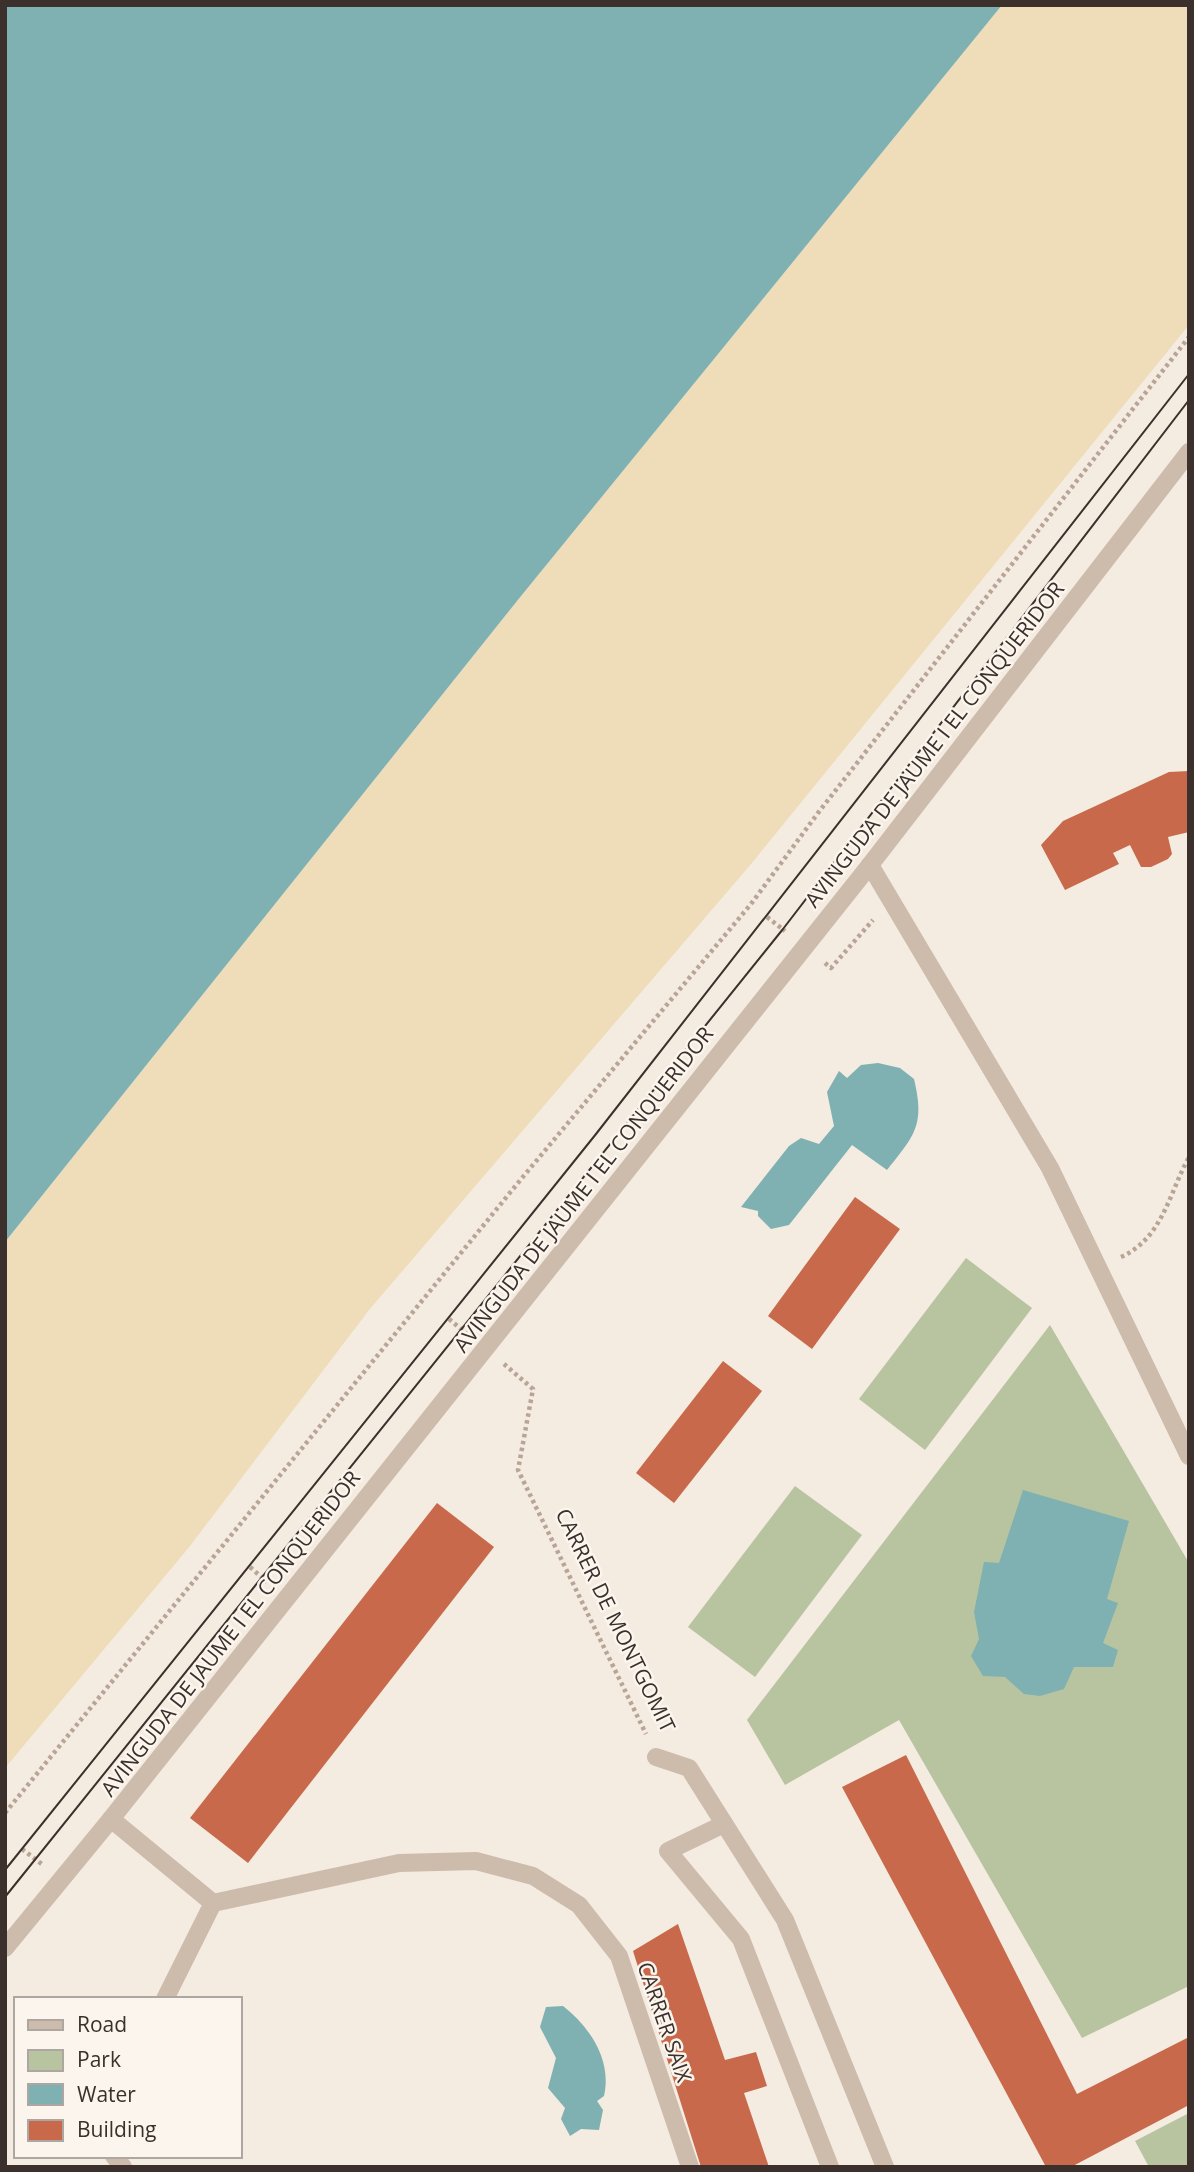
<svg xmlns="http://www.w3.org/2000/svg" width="1194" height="2172" font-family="'Open Sans',sans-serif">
  <rect width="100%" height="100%" fill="#f4ebe1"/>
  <!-- green -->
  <g fill="#b8c4a0">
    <path d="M966,1258l66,50 -107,142 -66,-51z"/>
    <path d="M1050,1325l139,238v423l-107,52 -183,-318 -114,65 -38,-65z"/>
    <path d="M795,1486l67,49 -107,142 -67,-50z"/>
    <path d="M1189,2113v54h-40l-14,-26z"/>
  </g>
  <!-- sand -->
  <path fill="#efdcb8" d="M1002,5h187v320l-438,539 -382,446 -179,236 -185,222v-526l512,-641z"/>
  <!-- water -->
  <g fill="#7fb0b2">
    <path d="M5,5h997l-485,596 -512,641z"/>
    <path d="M878,1063l22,5 14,11c11,46 1,56 -27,91l-35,-25 -63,80 -18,4 -13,-13v-5l-17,-4 48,-61 12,-8 18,6 15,-18 -7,-34 12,-21 8,7 14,-13z"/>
    <path d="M1023,1490l106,31 -22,78 11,4 -15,40 15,7 -5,17h-39l-10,22 -24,7 -16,-2 -19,-17 -22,-1 -12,-20 8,-17 -5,-27 10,-50 15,1z"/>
    <path d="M563,2006c28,22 49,55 41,90l-7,5 6,9 -4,20 -18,-1 -11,7 -9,-17 4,-11 -17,-20 8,-30 -16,-31 6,-20z"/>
  </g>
  <!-- building -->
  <g fill="#c8694b">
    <path d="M1189,771v61l-21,5 4,17 -4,5 -17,8h-10l-11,-22 -17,8 6,11 -54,26 -24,-45 22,-24 106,-49z"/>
    <path d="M855,1197l45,32 -88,120 -44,-33z"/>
    <path d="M723,1361l39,30 -88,112 -38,-30z"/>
    <path d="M437,1503l57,44 -246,316 -58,-45z"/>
    <path d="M906,1755l171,339 112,-57v68l-118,62h-25l-204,-380z"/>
    <path d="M678,1924l47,136 31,-8 11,34 -23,7 25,74h-68l-68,-216z"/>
  </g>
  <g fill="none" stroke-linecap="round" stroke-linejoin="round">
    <!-- path -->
    <g stroke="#b9a596" stroke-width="4.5" stroke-dasharray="3.5 3.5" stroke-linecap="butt">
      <path d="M767,917l18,14"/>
      <path d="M825,963l6,5 42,-48"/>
      <path d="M1121,1257c42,-19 48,-64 68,-100"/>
      <path d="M449,1319l18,15"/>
      <path d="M504,1364l29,25 -15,81 128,264"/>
      <path d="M250,1567l17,15"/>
      <path d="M5,1813l517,-635 229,-274 67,-91 371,-476"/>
      <path d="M22,1849l21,16"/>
    </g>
    <!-- minor -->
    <g stroke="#cdbbac" stroke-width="18">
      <path d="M870,865l180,303 139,288"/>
      <path d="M656,1757l33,11 96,152 100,247"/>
      <path d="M111,1819l102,84 -48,96"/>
      <path d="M724,1824l-56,27 73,88 89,228"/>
      <path d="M213,1903l186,-40 77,-2 57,15 46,29 40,51 71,211"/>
      <path d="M114,2156l9,11"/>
    </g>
    <!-- tertiary -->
    <path stroke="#cdbbac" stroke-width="18" d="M5,1948l106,-129 759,-954 319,-413"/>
    <!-- tram -->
    <g stroke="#3b302b" stroke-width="2">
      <path d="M5,1870l591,-736 593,-760"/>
      <path d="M5,1897l778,-968 406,-529"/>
    </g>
  </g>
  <g text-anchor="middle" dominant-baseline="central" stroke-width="5" stroke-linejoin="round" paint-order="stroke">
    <!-- street labels -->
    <g font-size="21" fill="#3b302b" stroke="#fbf5ee">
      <text transform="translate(934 744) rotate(-52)">AVINGUDA DE JAUME I EL CONQUERIDOR</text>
      <text transform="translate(583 1189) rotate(-52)">AVINGUDA DE JAUME I EL CONQUERIDOR</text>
      <text transform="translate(616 1620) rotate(64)">CARRER DE MONTGOMIT</text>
      <text transform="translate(230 1633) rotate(-52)">AVINGUDA DE JAUME I EL CONQUERIDOR</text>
      <text transform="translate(665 2022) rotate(71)">CARRER SAIX</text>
    </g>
  </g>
  <!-- border -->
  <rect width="1194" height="2172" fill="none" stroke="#3b302b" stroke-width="14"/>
  <!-- legend -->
  <rect x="14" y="1997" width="228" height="161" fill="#fbf5ee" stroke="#aea6a0" stroke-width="2"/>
  <rect x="28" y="2020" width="35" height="10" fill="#cdbbac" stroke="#aea6a0" stroke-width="2"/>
  <text x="77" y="2032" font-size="21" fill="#3b302b">Road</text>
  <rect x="28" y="2050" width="35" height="21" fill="#b8c4a0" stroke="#aea6a0" stroke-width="2"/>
  <text x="77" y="2067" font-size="21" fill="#3b302b">Park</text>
  <rect x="28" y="2084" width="35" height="21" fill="#7fb0b2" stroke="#aea6a0" stroke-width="2"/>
  <text x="77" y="2102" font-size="21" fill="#3b302b">Water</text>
  <rect x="28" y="2120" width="35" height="21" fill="#c8694b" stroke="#aea6a0" stroke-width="2"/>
  <text x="77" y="2137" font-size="21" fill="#3b302b">Building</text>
</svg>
